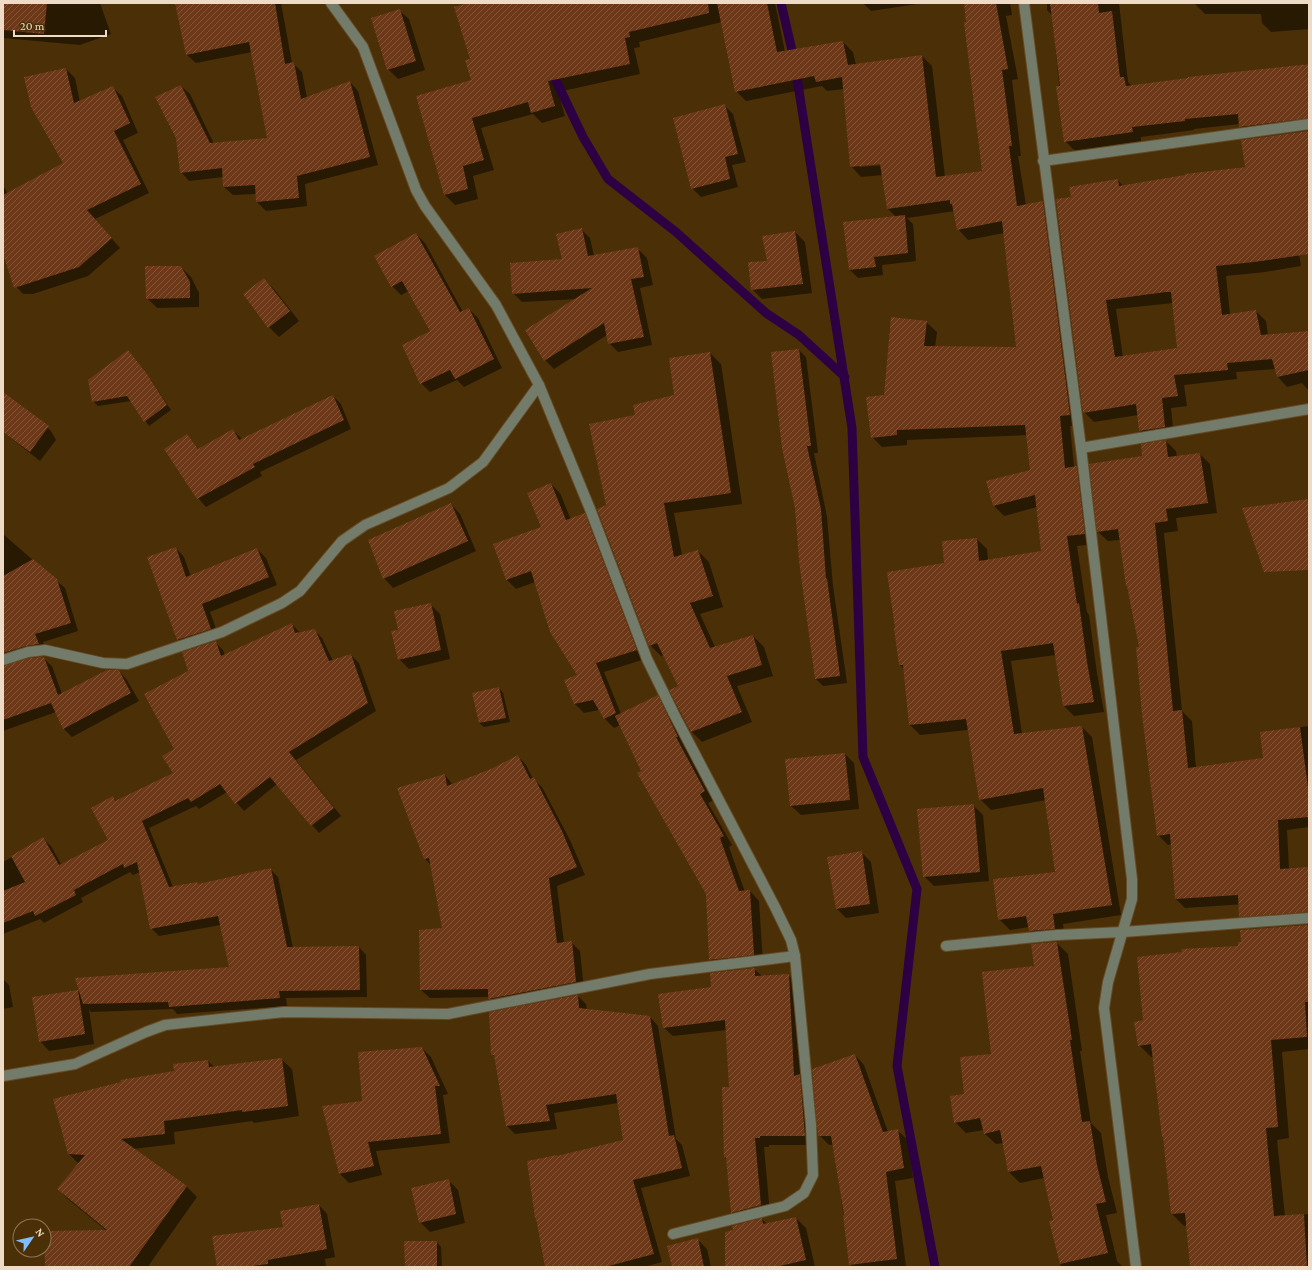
<svg xmlns="http://www.w3.org/2000/svg" width="1312" height="1270" font-family="'Crimson Pro',serif">
  <defs>
    <pattern id="building-hatch" width="6" height="6" patternUnits="userSpaceOnUse"><rect width="6" height="6" fill="#6d3818"/><path d="M-1 1l2-2M0 6l6-6M5 7l2-2" fill="none" stroke="#825438"/></pattern>
  </defs>
  <rect width="100%" height="100%" fill="#4b2f07"/>
  <!-- shadow -->
  <g fill="#0007" fill-rule="evenodd">
    <path d="M3,3h97l11,31 -31,11 -77,-7z"/>
    <path d="M176,3h105l11,60h1l9,9 5,26 43,-16 8,9 20,74 -73,19 2,22 -41,5 -9,-9 -1,-8 -23,1 -9,-8 -1,-10 -34,4 -8,-9v-86l9,8 24,50 55,-5 -17,-87 -56,11 -9,-8z"/>
    <path d="M473,3h302l10,49 58,-10 10,10 3,13 66,-9 10,10 13,111 39,-6 -19,-168h45l2,12 -6,1 12,63 -6,1 9,76h-3l8,49 17,-3 10,11 27,212 -10,1 4,41h2l11,10 7,67 -17,2 10,66 2,3 8,58 7,39 -30,4 -10,-10 -8,-51 -45,6 11,73 60,-7 10,10 29,178 -58,9 2,15 -25,2 -10,-10 -1,-4 -19,3 -11,-11 58,-47 -11,-72 -55,10 -11,-11 -12,-69 -48,5 -10,-10 -5,-55 -5,-5 45,-101 32,-25 10,10 1,11 54,-8 -5,-45 -33,9 -10,-10 -6,-24 43,-12 -4,-35 -120,5v5l-25,2 -10,-10 13,-41 41,-74 11,10 -2,15 82,1 -13,-115 -36,7 -10,-11 -3,-18 -48,7 6,6 3,37 -34,4 1,10 -25,3 -8,-8 46,-53 -8,-8 -5,-34 -22,2 -10,-11 -7,-77 -17,2 -5,-5 -76,15 -10,-10 -14,-69 -83,20 1,5 -6,1 6,26 -82,18 7,24 -23,7 -9,-9 -52,14 13,42 -21,6 5,23 -23,6 -10,-10 27,-114 -1,-21zM885,163v2l-26,2v-2z"/>
    <path d="M863,3h61l-53,8z"/>
    <path d="M1047,3h72l9,79 4,4 177,-22v51l-16,2 2,13 -45,6 -10,-9v-3l-46,5v1l-53,7v4l-66,10 -10,-10 -13,-126 -5,-5z"/>
    <path d="M1195,3h114v26l-38,3 -9,-9 -1,-9h-56l-9,-9z"/>
    <path d="M399,10l10,9 16,51 -27,9 -10,-10z"/>
    <path d="M66,69l9,9 5,24 32,-15 10,9 16,37 -15,7 26,53 -54,26 25,29 -32,28 -55,18h-10l-9,-10 -11,-35v-63l3,4 1,4 57,-31z"/>
    <path d="M725,106l8,8 13,48 -14,3 6,22 -37,10 -9,-9z"/>
    <path d="M1309,157v76l-13,1 5,32 -36,6 -39,4 4,39 26,-4 10,10 2,14 41,-3v59l-7,-8 -15,4 -9,-10 -2,-8 -40,3 1,7 -53,6 3,21 -16,2 3,29 -24,4 -10,-10 -2,-16 -44,7 -10,-10 -12,-214 46,-18 5,6zM1173,303l5,46 -55,8 -7,-48z"/>
    <path d="M581,229l9,9 4,18 44,-7 9,9 6,27 -13,3 12,57 -34,7 -9,-9 -2,-8 -53,34 -9,-9 32,-61 -55,3 -9,-9 50,-33z"/>
    <path d="M795,232l10,10 7,51 -50,6 -10,-10 16,-27z"/>
    <path d="M416,234l9,9 38,69 6,-3 9,9 24,50 -38,19 -7,-7 -27,12 -9,-9 10,-51 -22,-41 -8,4 -9,-9z"/>
    <path d="M181,267l10,10 8,16v14l-42,1 -10,-10z"/>
    <path d="M264,279l10,10 25,32 -20,16 -10,-10z"/>
    <path d="M799,350l7,7 12,96h-4l13,64 6,69 14,97 -24,3 -7,-7z"/>
    <path d="M710,353l11,11 21,140 -68,9 8,42 16,-4 11,11 14,45 -23,7 15,33 38,-11 11,11 9,29 -36,10 15,36 -50,20 -11,-11 -12,-45 -15,-31 -3,1 -11,-11 -43,-139 30,-91 39,-20z"/>
    <path d="M132,356l19,24 20,30 -22,16 -18,-25 -33,5 -5,-5z"/>
    <path d="M333,396l8,8 10,25 -91,43 2,4 -56,31 -8,-9 -11,-63 12,15 34,-20 9,9z"/>
    <path d="M3,418l38,3 10,10 5,9 -16,21 -37,-29z"/>
    <path d="M1166,441l10,10 1,6 23,-3 10,10 7,49 -41,5 2,13 -14,2 18,178 10,10 4,47 69,-9 -4,-26 48,-7v101l-22,3 2,39 20,-1v35l-64,1 -60,4 -10,-10 -3,-54 -4,1 -10,-10 -18,-187 -20,-108 -12,1 -10,-9 45,-75z"/>
    <path d="M551,484l9,9 11,27 13,-5 9,9 52,135 -41,13 17,42 36,-18 10,10 20,40 -2,1 29,53 -6,3 24,42 -3,2 16,45 5,-1 9,10 4,62 -43,6 -10,-9 -3,-66 -64,-123 -23,-46 -6,3 -9,-9 -6,-9 -15,3 -9,-9 3,-29 -43,-93 -19,7 -9,-9 36,-52z"/>
    <path d="M451,504l9,10 16,37 -83,37 -9,-10z"/>
    <path d="M3,534l62,54 13,43 -35,11 4,10 -38,10 -5,5 39,-9 9,8 10,28 57,-23 8,9 12,21 -67,36 -9,-9 -7,-16 -53,19z"/>
    <path d="M176,548l8,9 7,20 66,-28 9,9 11,27 -67,27 9,25 -32,11 -9,-8 -30,-83z"/>
    <path d="M430,604l10,10 10,45 -41,10 -10,-10v-29z"/>
    <path d="M292,624l7,8 15,-2 8,8 11,23 18,-6 8,8 17,48 -80,49 45,56 -22,17 -42,-49 -33,27 -17,-19 -28,17 -3,-3 -47,22 24,59 24,-4 2,2 71,-16 8,8 15,71 66,-1 7,8 1,42 -81,1 1,8 -110,8 -4,-5 -82,3 -2,-3 5,35 -45,7 -9,-10 38,-50 3,3 149,-26 -9,-43 -62,11 -8,-8 -11,-56 -7,3 -3,-3 -49,26 2,4 -39,21 -4,-4 -37,15v-72l40,-23 8,7 10,18 49,-24 3,-42 4,4 57,-28 1,-25 14,-78 26,-29 8,8 2,6z"/>
    <path d="M499,688l4,5 7,29 -26,5 -5,-4z"/>
    <path d="M845,754l9,9 5,46 -58,6 -10,-9z"/>
    <path d="M518,756l8,9 7,14 9,8 28,53 15,35 -28,11 7,57 7,-1 9,9 4,39 -86,17 -9,-10 -59,1 -9,-8 22,-61 -12,-64 -6,-6 20,-84 8,10 38,-15z"/>
    <path d="M973,805l10,10 6,66 -55,5 -10,-10z"/>
    <path d="M861,852l10,10 8,51 -33,5 -9,-9z"/>
    <path d="M1309,929v120l-27,3 7,86 -12,2 8,76 24,-2v53h-118l-4,-42 -3,1 -12,-12 -18,-157h-3l-12,-12 5,-24 95,-74z"/>
    <path d="M1057,943l11,11 14,97h-2l11,72 10,10 7,44 9,36 -11,2 11,46 6,6h-62l-10,-46 4,-1 -11,-42 -24,5 -11,-11 -5,-29 -8,1 -11,-10 -1,-4 -18,3 -11,-11 11,-27 26,-40 43,-88z"/>
    <path d="M754,969l9,8 25,-2 9,9 17,161h-45v2h-5l6,67 -29,8 -9,-10 -5,-52 -2,-2 5,-70 -3,-58 -54,6 -10,-9 49,-39z"/>
    <path d="M3,979l6,6 4,22 -10,2z"/>
    <path d="M578,996l8,8 1,6 63,7 8,9 18,113 6,6 8,31 -49,12 21,74 -18,5h-98l11,-111 1,1 66,-16 -6,-38 -64,10 3,16 -42,5 -8,-8 -11,-68 -4,-4z"/>
    <path d="M422,1048l9,9 17,37 -5,1 7,48 -74,8 6,24 -33,8 -9,-9 -17,-67 40,-5z"/>
    <path d="M855,1055l9,10 24,67 10,-1 10,9 5,38 -18,3 11,86h-53l-3,-3 -16,-119h-5l-10,-10z"/>
    <path d="M281,1059l11,10 7,47 -45,7 -2,-2 -78,11 1,12 -42,5 53,37 11,11 -48,68 2,2h-105l61,-36 -38,-31 -11,-11 21,-25 -10,-10 106,-82 33,-11 7,7z"/>
    <path d="M448,1180l10,10 7,33 -35,9 -10,-10z"/>
    <path d="M319,1205l8,9 8,43 -10,2 1,8h-108l66,-39z"/>
    <path d="M796,1218l10,10 9,39h-89l36,-48 5,5z"/>
    <path d="M697,1239l10,10 4,18h-38z"/>
    <path d="M437,1242l4,5 1,20h-36z"/>
  </g>
  <g fill="none" stroke-linecap="round" stroke-linejoin="round">
    <!-- stream -->
    <g stroke="#2d0044" stroke-width="9">
      <path d="M781,3l13,56 58,369 11,329 54,132 -20,177 38,201"/>
      <path d="M550,68l33,69 25,42 68,53 90,81 33,22 46,42"/>
    </g>
  </g>
  <!-- building -->
  <g fill="url(#building-hatch)" fill-rule="evenodd">
    <path d="M3,3h44l-3,31 -41,-4z"/>
    <path d="M175,3h100l10,61 9,-2 7,37 49,-18 20,76 -73,19 2,22 -43,4 -1,-17 -32,2 -1,-19 -42,5 -4,-35 -21,-41 26,-12 29,58 57,-5 -18,-96 -63,13z"/>
    <path d="M469,3h239l1,10 -80,19 1,5 -5,1 5,26 -82,17 7,25 -24,7 -3,-11 -56,16 12,42 -21,6 5,23 -24,6 -28,-99 55,-16 -6,-20 5,-1 -16,-52z"/>
    <path d="M717,3h50l10,49 66,-11 5,24 74,-10 14,122 46,-6 -18,-149h2l-2,-19h32l12,66 -6,1 10,76h-3l8,60 26,-5 27,214 -10,1 5,52 12,-2 8,68 -18,2 10,68 2,-1 8,59 7,40 -31,4 -10,-63 -52,8 13,83 68,-8 30,179 -59,9 2,15 -26,2 -3,-15 -28,4 -5,-41 62,-7 -12,-84 -64,12 -13,-81 -57,6 -6,-60h-4l-5,-37h1l-8,-56 57,-9 -2,-22 35,-3 2,23 62,-10 -6,-56 -42,11 -7,-25 44,-11 -5,-45 -128,5v5l-26,3 -5,-41 18,-2 7,-78 36,4 -3,25 92,1 -14,-126 -45,9 -5,-26h-2v-4l-63,9 -7,-45 -30,3 -8,-90 -26,5 -2,-6 -79,16z"/>
    <path d="M1050,3h48l1,10 13,-2 8,66h4l2,9 62,-8v-1l121,-13v54l-70,9 -1,-13 -53,5v2l-53,6 1,5 -69,10 -8,-56h4z"/>
    <path d="M400,9l16,52 -29,9 -16,-52z"/>
    <path d="M66,68l8,35 39,-17 17,37 -16,8 27,53 -54,26 25,28 -33,29 -65,21 -11,-34v-59l60,-32 -32,-56 -7,-30z"/>
    <path d="M725,104l13,50 -13,3 5,22 -39,10 -18,-71z"/>
    <path d="M1309,131v123l-55,8 -38,4 6,49 34,-5 5,25 48,-4v39l-32,7 -5,-18 -45,4 1,7 -54,5 4,21 -16,2 3,29 -26,4 -3,-27 -53,9 -27,-214 15,-2 -2,-10 49,-8 1,7 66,-11v-1l60,-7 -4,-27zM1166,292h5l6,56 -62,9 -9,-57z"/>
    <path d="M905,215l3,38 -34,4 2,10 -27,3 -6,-48z"/>
    <path d="M582,228l6,28 50,-9 6,30 -13,2 13,58 -36,7 -4,-21 -60,38 -19,-31 67,-42 -80,6 -2,-31 52,-4 -6,-25z"/>
    <path d="M795,231l8,53 -52,6 -3,-28 19,-1 -5,-25z"/>
    <path d="M416,233l44,79 9,-4 25,51 -39,20 -5,-9 -30,14 -18,-39 28,-14 -28,-50 -11,6 -17,-31z"/>
    <path d="M145,266h36l9,16v16l-44,1z"/>
    <path d="M264,278l26,33 -22,17 -25,-34z"/>
    <path d="M799,349l12,97h-4l14,63 5,70 1,-1 13,98 -25,3 -16,-118 -4,-53 -13,-60 -11,-96z"/>
    <path d="M128,350l19,24 20,31 -23,17 -17,-26 -35,6 -4,-22z"/>
    <path d="M710,352l21,141 -67,10 10,54 24,-7 15,46 -23,7 20,45 43,-13 9,30 -35,11 15,36 -51,20 -22,-42 9,-4 -21,-43 -8,3 -52,-137 9,-4 -17,-81 46,-9 -2,-10 41,-10 -5,-37z"/>
    <path d="M3,392l46,34 -19,26 -27,-20z"/>
    <path d="M333,395l11,25 -91,44 2,3 -58,32 -33,-50 23,-15 11,15 35,-20 6,11z"/>
    <path d="M1166,440l2,17 32,-4 8,50 -42,6 2,12 -13,2 18,188 9,-1 6,58 75,-10 -3,-26 40,-5 9,68v22l-31,3 2,49 29,-2v45l-70,5 -1,-22 -63,4 -5,-65 -13,2 -15,-122 -6,-67h3l-12,-61h-1l-8,-57 -21,3 -8,-68 53,-8 -1,-12z"/>
    <path d="M551,483l15,37 19,-7 52,137 -41,13 20,50 -12,6 -11,-19 -19,4 -10,-24 13,-5 -27,-43 -19,-61 -25,9 -13,-36 48,-17 -14,-34z"/>
    <path d="M1309,499v71l-45,2 -22,-64z"/>
    <path d="M451,503l17,38 -85,38 -15,-39z"/>
    <path d="M176,547l10,30 71,-29 12,29 -67,27 9,25 -34,11 -30,-83z"/>
    <path d="M33,559l24,20 14,44 -36,11 4,10 -13,2 -23,7v-77z"/>
    <path d="M431,603l10,47 -43,10 -7,-29 7,-1 -4,-19z"/>
    <path d="M292,623l3,10 20,-4 14,32 22,-7 17,49 -79,49 45,56 -23,18 -41,-49 -35,27 -15,-20 -29,18 -3,-4 -46,23 27,66 28,-5 1,2 73,-16 16,79 72,-1 1,44 -81,1 1,7 -111,9 -1,-5 -85,2 -8,-26 154,-11 -11,-51 -68,13 -13,-67 -13,6 -1,-4 -49,26 2,5 -41,21 -2,-5 -30,12v-32l22,-9 -14,-26 32,-19 16,28 49,-25 -17,-32 22,-12 2,5 58,-28 -11,-17 12,-7 -30,-55 44,-23 -6,-19 34,-11 5,15z"/>
    <path d="M44,657l14,38 49,-25h12l12,23 -68,36 -12,-26 -48,17v-54l26,-8z"/>
    <path d="M499,687l7,31 -27,5 -7,-30z"/>
    <path d="M658,695l20,42h-2l29,54 -5,3 24,42 -4,2 19,53 11,-1 4,65 -45,5 -3,-66 -69,-121 4,-2 -26,-55z"/>
    <path d="M845,753l5,47 -60,6 -5,-47z"/>
    <path d="M518,755l12,24 4,-2 28,54 15,36 -28,11 8,65 15,-2 4,41 -88,17v-10l-68,1 -1,-60 23,-2 -13,-70 -5,1 -27,-71 48,-14 2,12 44,-17z"/>
    <path d="M974,804l6,68 -57,5 -6,-68z"/>
    <path d="M862,851l8,53 -34,5 -9,-52z"/>
    <path d="M1309,925v77h-4l2,35 -36,3 7,87 -12,1 8,88 30,-2 3,53h-117l-5,-54 -14,1 -8,-77h-1l-11,-93 -13,2 -4,-24 9,-2 -6,-63 45,-5 -1,-3 57,-3v-4h3l-1,-12z"/>
    <path d="M1057,942l15,98h-2l12,82 8,-1 7,44 9,37 -10,2 12,49 -48,11 -11,-43 4,-1 -12,-54 -33,6 -8,-42 -16,4 -4,-16 -26,5 -4,-27 14,-2 -4,-37 31,-3 -9,-82 52,-6 -3,-22z"/>
    <path d="M755,968v8l34,-2 5,102 6,-2 5,62h-45v2h-5l6,67 -30,8 -5,-56 -2,1 -2,-71h7l-4,-67 -62,8 -5,-34 53,-7 -1,-14z"/>
    <path d="M78,990l7,44 -46,8 -7,-45z"/>
    <path d="M578,995l1,13 71,8 19,120 5,-1 8,33 -49,12 21,74 -49,13h-60l-9,-49h-1l-8,-57 30,-6v1l66,-16 -7,-46 -70,11 4,16 -44,5 -12,-71h-3l-2,-43z"/>
    <path d="M422,1047l18,39h-5l6,48 -73,8 6,24 -35,8 -17,-68 40,-5 -4,-49z"/>
    <path d="M855,1054l28,78 15,-3 6,39 -18,4 11,87 -48,6 -6,-50h1l-13,-79h-13l-6,-67z"/>
    <path d="M282,1058l6,48 -46,6v-2l-78,11 1,13 -44,5 66,47 -58,81h-84l-1,-36 63,-1 -50,-41 28,-34 -17,-1 -15,-55 68,-17 -1,-2 54,-9 -1,-7 35,-4 1,7z"/>
    <path d="M449,1179l7,35 -37,9 -8,-35z"/>
    <path d="M319,1204l8,45 -59,11v4l-23,3h-28l-5,-31 71,-9 -3,-16z"/>
    <path d="M796,1217l10,43 -31,7h-50v-35l8,-2 -1,-4 30,-8 1,6z"/>
    <path d="M698,1238l6,29h-32l-5,-21z"/>
    <path d="M404,1241h33v26h-32z"/>
  </g>
  <g fill="none" stroke-linecap="round" stroke-linejoin="round">
    <defs>
      <g id="minor">
        <path d="M331,3l32,44 53,143 9,16 71,99 43,80 51,124 57,150 27,55 101,193 16,33 4,16 16,169 2,50 -9,18 -19,13 -112,28"/>
        <path d="M1024,3l57,445 51,431v20l-24,83 -4,26 32,259"/>
        <path d="M1043,161l266,-37"/>
        <path d="M1081,448l228,-39"/>
        <path d="M3,660l25,-8 17,-2 58,13 24,1 95,-32 60,-29 18,-12 42,-50 23,-16 84,-37 34,-26 56,-77"/>
        <path d="M946,946l111,-11 66,-3 186,-14"/>
        <path d="M3,1076l72,-12 71,-32 19,-7 119,-13 164,2 202,-40 145,-18"/>
      </g>
    </defs>
    <!-- minor casing -->
    <use href="#minor" stroke="#654b26" stroke-width="12"/>
    <!-- minor -->
    <use href="#minor" stroke="#737c6a" stroke-width="10"/>
  </g>
  <!-- border -->
  <rect width="1312" height="1270" fill="none" stroke="#eddbc7" stroke-width="8"/>
  <!-- north arrow -->
  <g transform="translate(32 1238) rotate(56)"><circle r="19" fill="#4b2f07" stroke="#8c7454"/>
  <path d="M0-3L7 15L0 10L-7 15Z" fill="#80bdfa"/>
  <text y="-6" font-size="11" font-weight="bold" text-anchor="middle" fill="#eddbc7">N</text>
  </g>
  <!-- scale -->
  <path d="M14 30v6h92v-6" fill="none" stroke="#eddbc7" stroke-width="2"/>
  <text x="20" y="30" font-size="12" fill="#eddbc7" stroke="#4b2f07" stroke-width="3" paint-order="stroke">20 m</text>
</svg>
